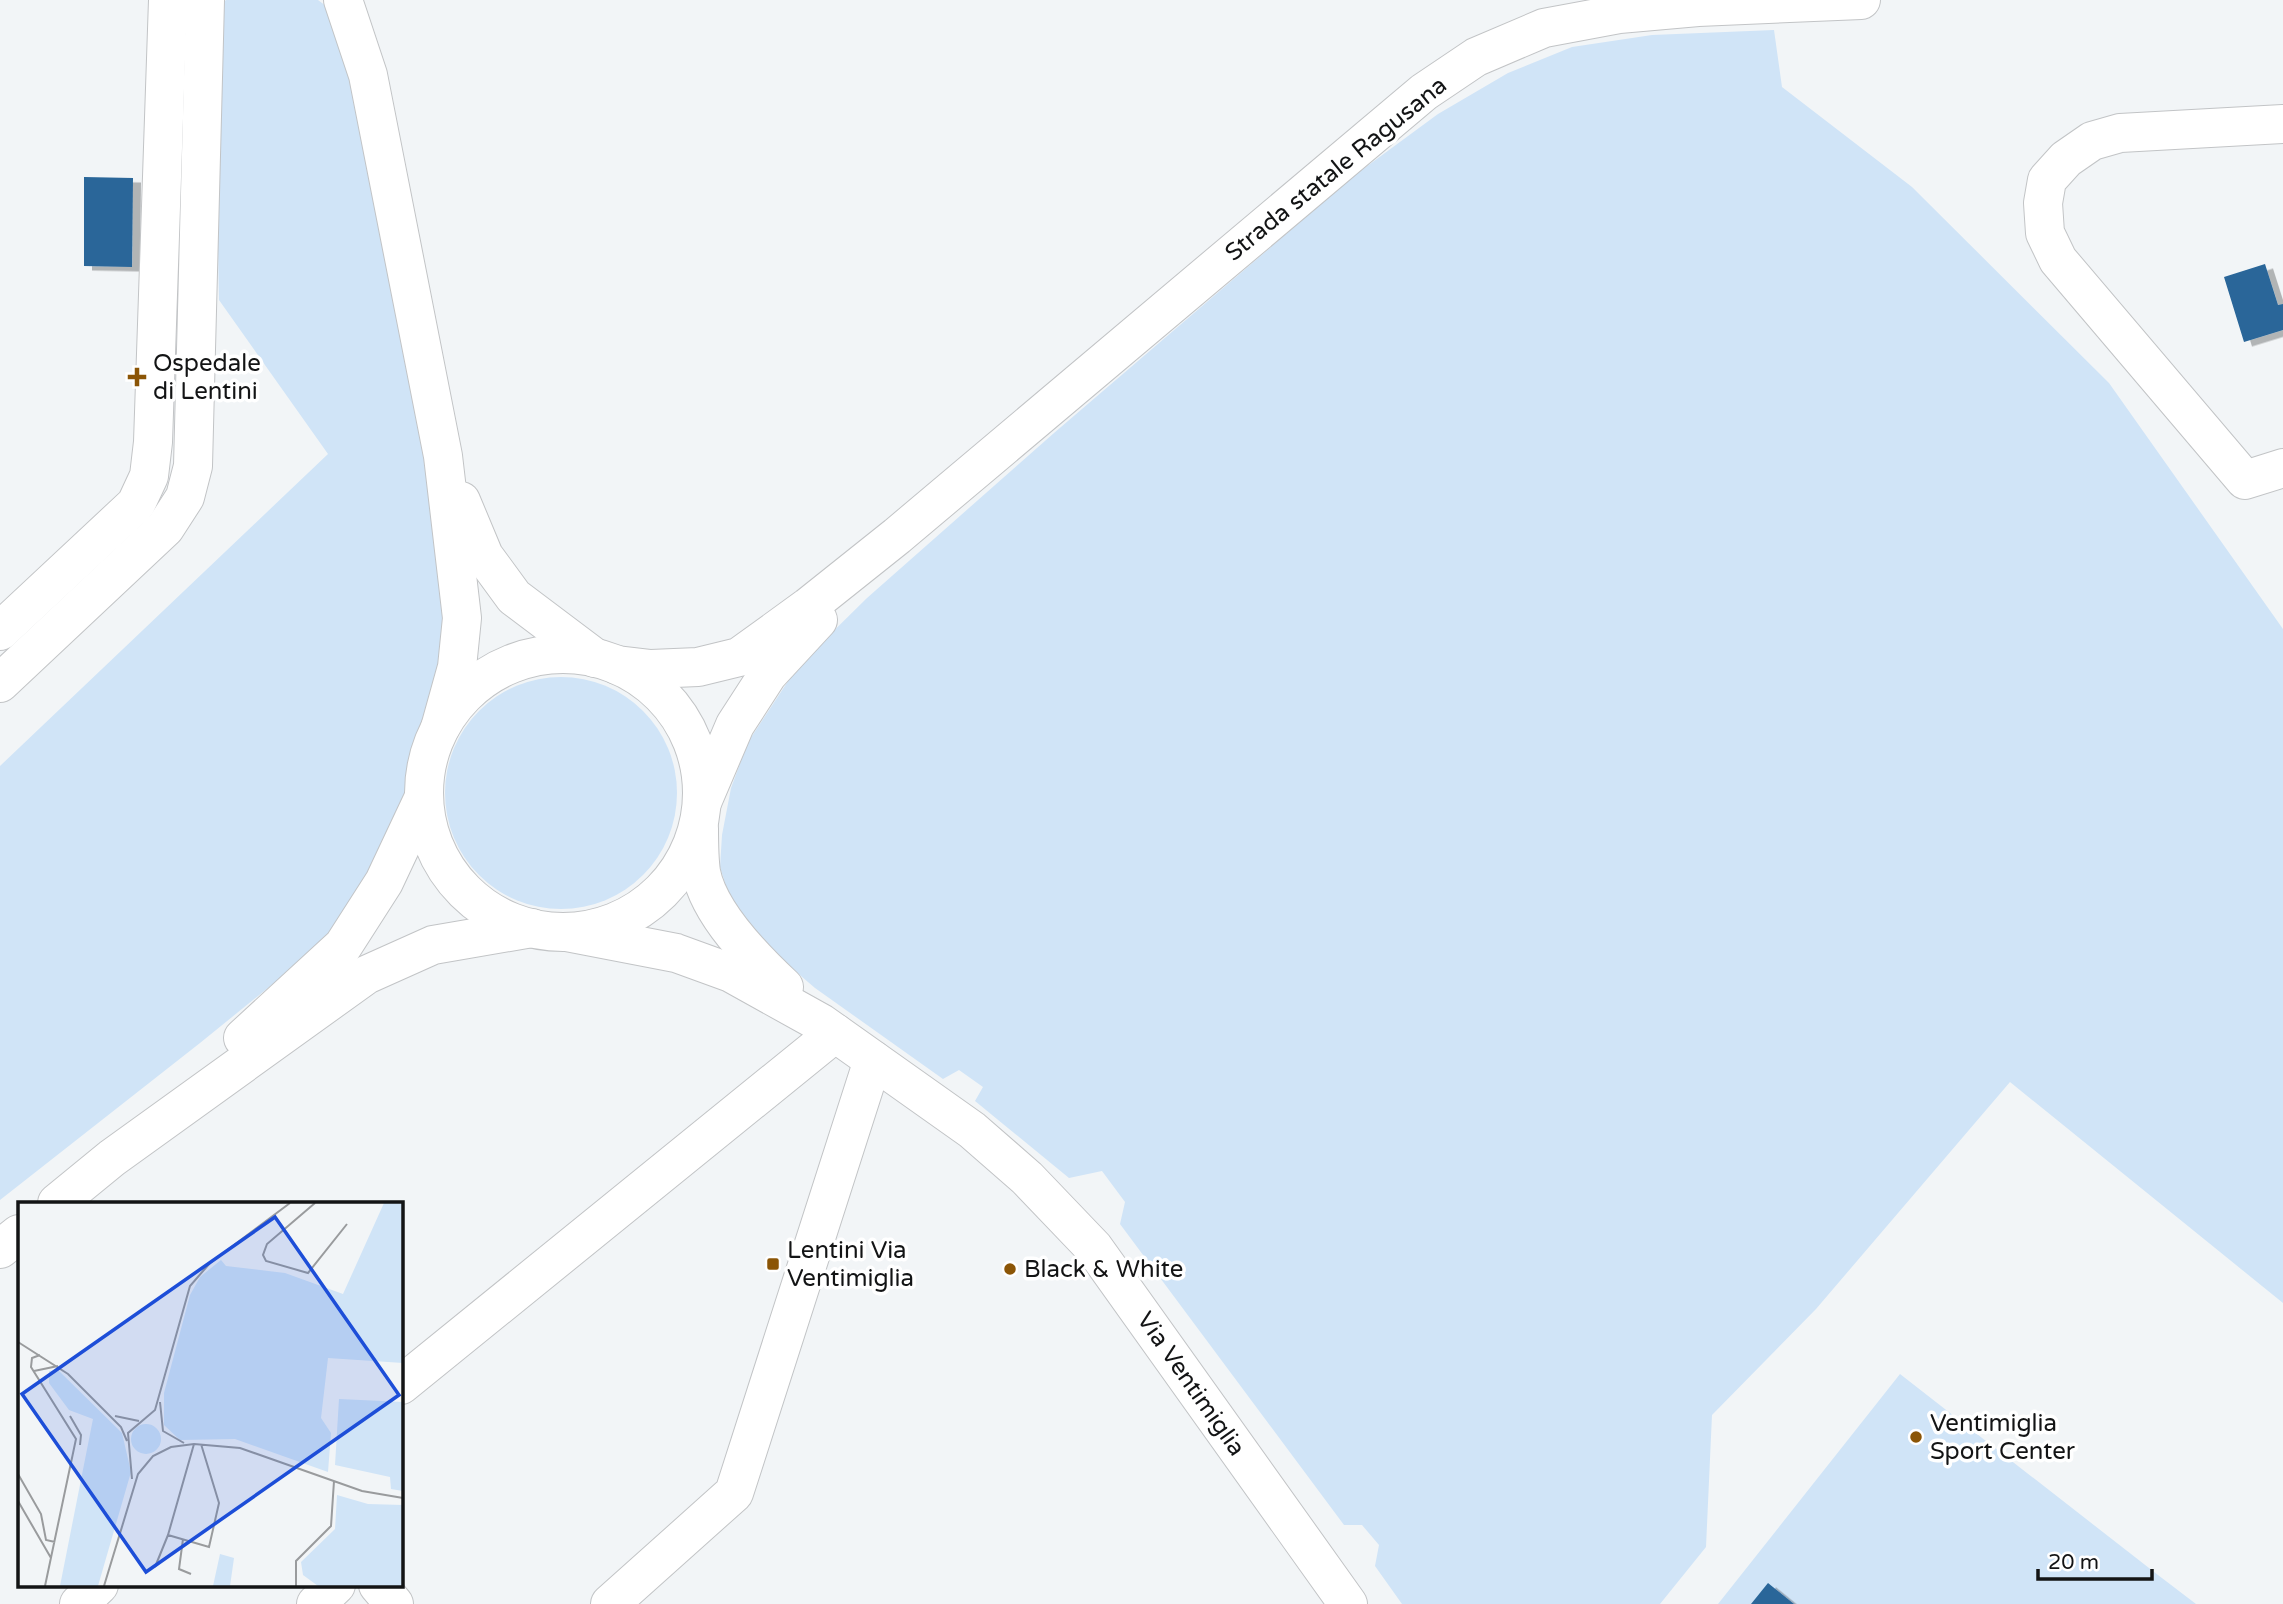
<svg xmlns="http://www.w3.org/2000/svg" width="2283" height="1604" font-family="'Varela Round',sans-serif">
  <defs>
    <filter id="shadow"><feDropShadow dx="8" dy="4.5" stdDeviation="0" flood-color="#0004"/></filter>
  </defs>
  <rect width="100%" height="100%" fill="#f2f5f7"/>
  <!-- green -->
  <g fill="#d0e4f7">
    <path d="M226,0h92l8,6 16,41 86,390 21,178 -16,83 -15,33 -17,80 -10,30 -59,95 -132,107 -200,157v-434l328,-312 -109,-154 -5,-255 9,-42z"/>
    <path d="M1774,30l8,57 130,100 197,196 174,246v674l-273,-221 -194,227 -104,106 -6,132 -46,57h-258l-27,-38 4,-21 -17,-20h-18l-224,-301 5,-22 -23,-31 -33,7 -94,-77 8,-14 -24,-17 -16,9 -128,-91 -48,-41 -38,-51 -9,-29 2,-32 9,-47 17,-46 50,-76 69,-68 187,-165 301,-258 83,-61 70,-41 64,-26 80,-12z"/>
    <circle cx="561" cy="793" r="116"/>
    <path d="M1900,1374l258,201 38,29h-478z"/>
  </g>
  <!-- building -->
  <g fill="#296699" filter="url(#shadow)">
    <path d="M84,177l49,1 -1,89 -48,-1z"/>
    <path d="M2265,264l13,41 5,-1v26l-39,12 -20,-65z"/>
    <path d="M1768,1583l26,21h-43z"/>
  </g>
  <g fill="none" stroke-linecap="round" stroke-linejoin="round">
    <defs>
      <g id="minor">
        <path d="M343,0l25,75 75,381 19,162 -5,49 -17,61"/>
        <path d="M2283,124l-163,9 -28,8 -26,18 -19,21 -4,23 2,30 13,27 187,220 38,-12"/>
        <path d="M461,501l23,55 30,41 81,61"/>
        <path d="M0,631l136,-127 13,-28 4,-34 15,-442"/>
        <path d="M0,683l165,-155 20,-31 8,-31 12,-466"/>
        <path d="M401,1385l434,-352"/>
        <path d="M378,1585l16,19"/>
        <path d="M79,1604l20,-19"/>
        <path d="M316,1604l20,-19"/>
        <path d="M610,1604l124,-111 139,-433"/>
      </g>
      <g id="major">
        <circle cx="563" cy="793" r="139"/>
        <path d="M617,665l34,4 47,-2 41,-10 69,-50 89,-71 527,-444 52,-35 68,-29 75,-14 79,-7 163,-7"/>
        <path d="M703,800l32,-75 33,-51 50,-54"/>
        <path d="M699,828c0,14 0,30 2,44 8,42 53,87 83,115"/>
        <path d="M567,932l109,21 55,20 90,50 151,107 55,48 67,70 254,356"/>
        <path d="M243,1038l100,-92 41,-64 40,-85"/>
        <path d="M57,1203l55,-45 254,-183 67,-30 99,-17"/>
        <path d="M0,1249l19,-15"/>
      </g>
    </defs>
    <!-- minor casing -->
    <use href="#minor" stroke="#c2c4c6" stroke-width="40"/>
    <!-- major casing -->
    <use href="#major" stroke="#c2c4c6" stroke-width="40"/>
    <!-- minor -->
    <use href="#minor" stroke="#fff" stroke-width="38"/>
    <!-- major -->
    <use href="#major" stroke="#fff" stroke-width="38"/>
  </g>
  <!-- markers -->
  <g fill="#8b5506" stroke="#fff" stroke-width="2.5">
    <path d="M133.5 366.5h7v7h7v7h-7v7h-7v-7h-7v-7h7z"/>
    <rect x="766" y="1257" width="14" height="14" rx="3.5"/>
    <circle cx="1010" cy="1269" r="7"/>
    <circle cx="1916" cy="1437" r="7"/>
  </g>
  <g text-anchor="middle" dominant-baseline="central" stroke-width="7" stroke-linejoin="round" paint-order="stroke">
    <!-- street labels -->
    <g font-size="24" fill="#131415" stroke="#fff">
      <text transform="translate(1336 169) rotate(-39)">Strada statale Ragusana</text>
      <text transform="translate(1191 1384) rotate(55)">Via Ventimiglia</text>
    </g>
    <!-- poi labels -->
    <g font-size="24" fill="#131415" stroke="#fff" text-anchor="start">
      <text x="153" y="363">Ospedale<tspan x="153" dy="28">di Lentini</tspan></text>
      <text x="787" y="1250">Lentini Via<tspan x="787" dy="28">Ventimiglia</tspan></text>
      <text x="1024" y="1269">Black &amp; White</text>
      <text x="1930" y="1423">Ventimiglia<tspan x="1930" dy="28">Sport Center</tspan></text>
    </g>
  </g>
  <!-- overview -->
  <g transform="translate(18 1202)">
    <rect width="385" height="385" fill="#f2f5f7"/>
    <path d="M366,1h19v160l-75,-5 -7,60 10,15 -3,39 -93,-33 -55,1 -16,-15v-32l26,-98 10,-18 21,-17 5,6 59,7 58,21zM40,168l64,63 9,39 -33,114h-38l33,-167 -24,-9 -20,-27v-12zM321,197l64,3v89l-12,-2 -1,-12 -55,-12zM113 237a15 15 0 1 1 30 0a15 15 0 1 1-30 0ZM319,293l31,9 35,1v81h-85l-15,-11 -2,-13 34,-33zM202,352l14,4 -4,28h-17z" fill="#d0e4f7"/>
    <path fill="none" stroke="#999b9d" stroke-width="2" d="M297,1l-48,41 -4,11 3,6 42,12 39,-49M0,140l50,32 53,53 6,14M22,153l-8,3 -1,9 45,72 -31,147M16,169l24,-5M142,200l3,29 21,12M52,214l11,19 -1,10M97,214l24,5M176,242l-26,91 41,12 10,-44 -18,-59M0,272l23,40 5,26 9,2M114,277l-4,-46 27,-23 35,-124 20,-23 80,-60M0,299l33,57M165,337l-4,30 12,5M137,365l13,-32M86,384l34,-112 15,-18 18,-9 23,-3 46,4 122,43 41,7M278,384v-25l35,-35 3,-45"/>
    <path fill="#1d4ed8" fill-opacity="0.15" stroke="#1d4ed8" stroke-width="3.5" d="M257,15l124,178 -253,177 -124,-178z"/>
    <rect width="385" height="385" fill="none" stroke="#131415" stroke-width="3.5"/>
  </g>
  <!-- scale -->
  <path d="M2038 1569v10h114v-10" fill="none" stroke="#131415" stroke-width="3.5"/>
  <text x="2048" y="1569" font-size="21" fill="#131415" stroke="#ffffff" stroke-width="5" paint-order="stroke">20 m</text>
</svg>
